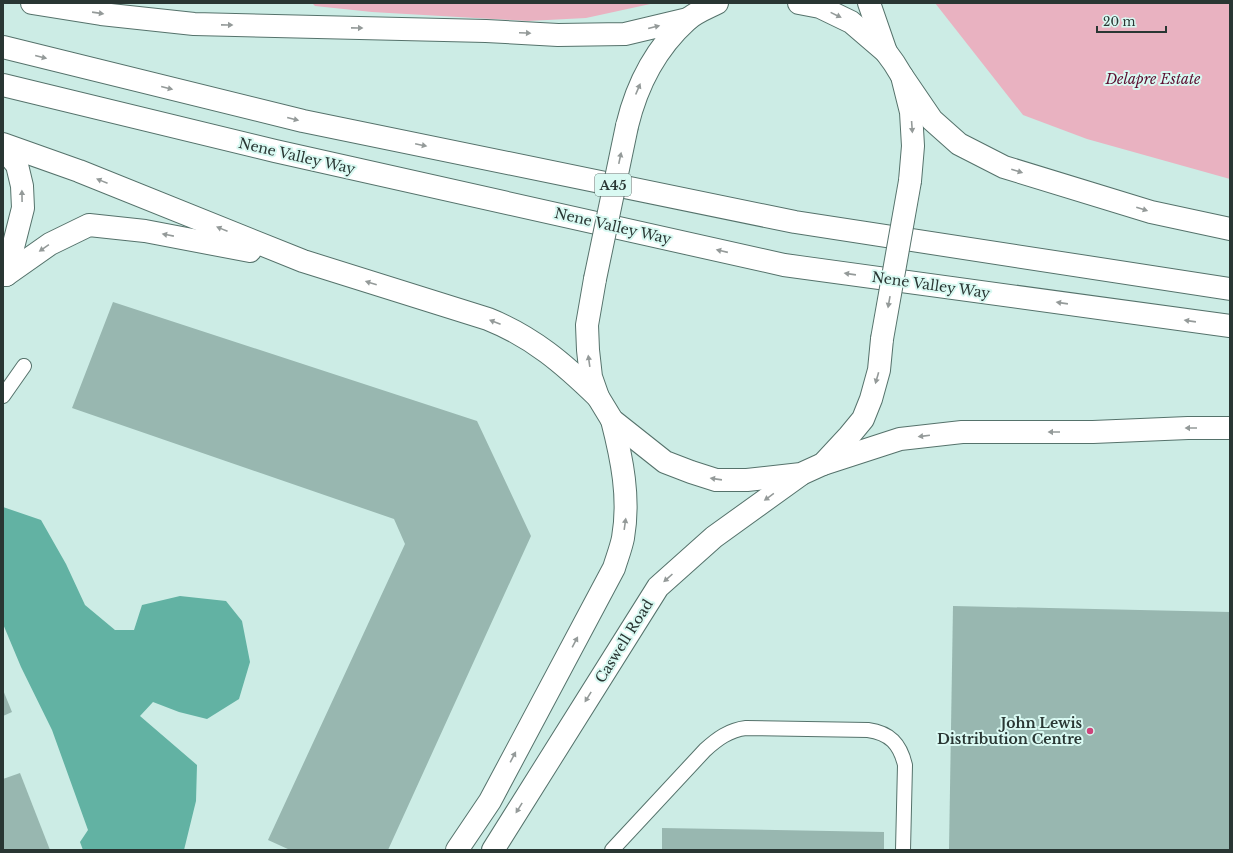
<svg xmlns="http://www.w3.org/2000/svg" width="1233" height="853" font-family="'Libre Baskerville',serif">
  <rect width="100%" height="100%" fill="#ccece5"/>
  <!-- green -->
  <g fill="#e9b2c1">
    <path d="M312,3h343l-69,15 -58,3 -156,-9 -57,-6z"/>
    <path d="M935,3h295v176l-143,-40 -64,-24z"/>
  </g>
  <!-- water -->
  <path fill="#62b2a3" d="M3,507l38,13 25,44 19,41 30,25h19l8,-25 38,-9 46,5 16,20 8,41 -11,37 -32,20 -28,-7 -26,-10 -13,14 57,49 -1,36 -12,49h-101l-3,-8 8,-12 -36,-100 -31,-63 -18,-43z"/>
  <!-- building -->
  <g fill="#98b7b0">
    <path d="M113,302l364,119 54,115 -143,314h-98l-22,-10 137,-296 -11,-25 -322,-111z"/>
    <path d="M953,606l277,6v238h-281z"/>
    <path d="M3,690l9,22 -9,4z"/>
    <path d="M20,773l30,77h-47v-71z"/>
    <path d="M662,828l222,4v18h-222z"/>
  </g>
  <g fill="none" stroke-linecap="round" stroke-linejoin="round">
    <defs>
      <g id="service">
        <path d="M3,396l21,-30"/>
        <path d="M612,850l93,-100c12,-11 24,-20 41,-22l122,2c22,3 32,14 37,35l-2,85"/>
      </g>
      <path id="minor" d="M869,3l17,49"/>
      <g id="tertiary">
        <path d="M799,3l21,4 31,15 35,30 8,11 8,13 9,36 2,34 -3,35"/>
        <path d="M627,126c10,-42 28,-77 60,-106 9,-8 20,-12 30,-17"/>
        <path d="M595,279l-8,46 1,25 3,27 7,20 14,23 53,42 26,10 25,8h31l54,-6 22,-10 26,-28 14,-17 8,-20 8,-29 3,-31"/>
        <path d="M457,850l33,-49 124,-233c3,-10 7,-20 9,-30 7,-40 -1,-79 -11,-118"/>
        <path d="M493,850l165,-263 56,-50 86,-62"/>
      </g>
      <g id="trunk">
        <path d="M32,3l69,11 93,10 292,7 72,4 67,-1 63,-15"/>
        <path d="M3,47l300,74 492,101 435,67"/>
        <path d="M902,76l30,44 27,24 45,23 147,45 79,17"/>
        <path d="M3,85l272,66 509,114 446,61"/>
        <path d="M3,144l76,27 224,90 185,58c45,18 76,45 110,78"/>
        <path d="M3,148l14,17 5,21 1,22 -17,67"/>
        <path d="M6,275l44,-31 39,-19 56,6 105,20"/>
        <path d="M823,464l77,-25 62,-7h131l95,-4h42"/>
      </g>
    </defs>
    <!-- service casing -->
    <use href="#service" stroke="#55726b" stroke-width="16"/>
    <!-- minor casing -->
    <use href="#minor" stroke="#55726b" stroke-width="24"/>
    <!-- tertiary casing -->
    <use href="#tertiary" stroke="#55726b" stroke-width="24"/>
    <!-- trunk casing -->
    <use href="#trunk" stroke="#55726b" stroke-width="24"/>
    <!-- service -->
    <use href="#service" stroke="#fff" stroke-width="14"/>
    <!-- minor -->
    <use href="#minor" stroke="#fff" stroke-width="22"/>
    <!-- tertiary -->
    <use href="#tertiary" stroke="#fff" stroke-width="22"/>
    <!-- trunk -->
    <use href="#trunk" stroke="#fff" stroke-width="22"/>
    <defs>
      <g id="tertiary-bridge">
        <path d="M595,279l32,-153"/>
        <path d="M882,339l28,-158"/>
      </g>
    </defs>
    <!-- tertiary-bridge casing -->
    <use href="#tertiary-bridge" stroke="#55726b" stroke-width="24" stroke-linecap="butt"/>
    <!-- tertiary-bridge -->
    <use href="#tertiary-bridge" stroke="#fff" stroke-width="22"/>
  </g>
  <!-- one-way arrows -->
  <defs><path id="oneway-solid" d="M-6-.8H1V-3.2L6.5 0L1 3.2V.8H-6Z"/></defs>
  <g fill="#949a99">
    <use href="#oneway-solid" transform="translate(98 13) rotate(8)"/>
    <use href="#oneway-solid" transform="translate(836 15) rotate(26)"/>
    <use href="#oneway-solid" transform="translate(227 25) rotate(1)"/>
    <use href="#oneway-solid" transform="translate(654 27) rotate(-14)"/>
    <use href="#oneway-solid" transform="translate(357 28) rotate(1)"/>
    <use href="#oneway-solid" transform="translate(525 33) rotate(3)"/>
    <use href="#oneway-solid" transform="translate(41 57) rotate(14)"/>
    <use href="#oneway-solid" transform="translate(167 88) rotate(14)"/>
    <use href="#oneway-solid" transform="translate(638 89) rotate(-67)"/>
    <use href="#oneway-solid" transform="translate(293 119) rotate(14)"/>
    <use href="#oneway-solid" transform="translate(912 127) rotate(86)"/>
    <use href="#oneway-solid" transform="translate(421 145) rotate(12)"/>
    <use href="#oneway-solid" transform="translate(620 158) rotate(-78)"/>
    <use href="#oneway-solid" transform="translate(1017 171) rotate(17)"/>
    <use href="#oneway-solid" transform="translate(102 181) rotate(-158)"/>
    <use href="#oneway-solid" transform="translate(22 196) rotate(-91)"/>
    <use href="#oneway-solid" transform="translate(1142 209) rotate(17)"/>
    <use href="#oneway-solid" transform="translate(222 229) rotate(-158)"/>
    <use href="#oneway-solid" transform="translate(168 235) rotate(-169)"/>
    <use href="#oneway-solid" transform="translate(44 248) rotate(145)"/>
    <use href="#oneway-solid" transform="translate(722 251) rotate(-167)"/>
    <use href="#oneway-solid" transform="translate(850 274) rotate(-172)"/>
    <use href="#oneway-solid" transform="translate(371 283) rotate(-163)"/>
    <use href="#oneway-solid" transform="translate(889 302) rotate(100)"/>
    <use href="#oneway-solid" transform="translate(1062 303) rotate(-172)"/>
    <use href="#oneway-solid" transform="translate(1190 321) rotate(-172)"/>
    <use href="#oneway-solid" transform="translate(495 322) rotate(-159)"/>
    <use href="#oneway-solid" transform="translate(589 361) rotate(-98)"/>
    <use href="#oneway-solid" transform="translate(877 378) rotate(106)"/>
    <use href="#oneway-solid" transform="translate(1191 428) rotate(180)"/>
    <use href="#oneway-solid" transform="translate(1054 432) rotate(180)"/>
    <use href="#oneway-solid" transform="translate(924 436) rotate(173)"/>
    <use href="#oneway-solid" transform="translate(716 479) rotate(-172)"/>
    <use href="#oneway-solid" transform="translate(769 497) rotate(144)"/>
    <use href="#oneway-solid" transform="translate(625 524) rotate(-82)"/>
    <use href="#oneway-solid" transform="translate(668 578) rotate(138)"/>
    <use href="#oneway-solid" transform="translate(575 642) rotate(-62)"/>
    <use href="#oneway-solid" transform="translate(588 697) rotate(122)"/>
    <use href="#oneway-solid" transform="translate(513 757) rotate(-62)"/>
    <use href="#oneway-solid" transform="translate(519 808) rotate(122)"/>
  </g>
  <!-- markers -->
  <circle fill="#cd437a" stroke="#d9f9f2" stroke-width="1.5" cx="1090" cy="731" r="4"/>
  <g text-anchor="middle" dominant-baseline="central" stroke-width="4" stroke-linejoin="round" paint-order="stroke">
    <!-- shield labels -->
    <rect fill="#d9f9f2" stroke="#5e706c" stroke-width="1" x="595" y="174" width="36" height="22" rx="3"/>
    <g font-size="13" font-weight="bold" fill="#293633">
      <text x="613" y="185">A45</text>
    </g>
    <!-- park labels -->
    <g font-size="14" font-style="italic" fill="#5b0d2f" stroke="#d9f9f2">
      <text x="1153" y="79">Delapre Estate</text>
    </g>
    <!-- street labels -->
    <g font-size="14" fill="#293633" stroke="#d9f9f2">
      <text transform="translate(297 156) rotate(13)">Nene Valley Way</text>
      <text transform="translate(613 226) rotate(13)">Nene Valley Way</text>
      <text transform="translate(931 285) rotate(8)">Nene Valley Way</text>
      <text transform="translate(624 641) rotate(-58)">Caswell Road</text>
    </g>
    <!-- poi labels -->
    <g font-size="14" font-weight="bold" fill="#293633" stroke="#d9f9f2" text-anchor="end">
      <text x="1082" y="723">John Lewis<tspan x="1082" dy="16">Distribution Centre</tspan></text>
    </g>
  </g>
  <!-- border -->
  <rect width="1233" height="853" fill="none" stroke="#293633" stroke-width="8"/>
  <!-- scale -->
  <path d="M1097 26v6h69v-6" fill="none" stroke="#293633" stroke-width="2"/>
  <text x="1103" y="26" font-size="12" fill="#293633" stroke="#d9f9f2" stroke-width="3" paint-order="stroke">20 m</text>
</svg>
